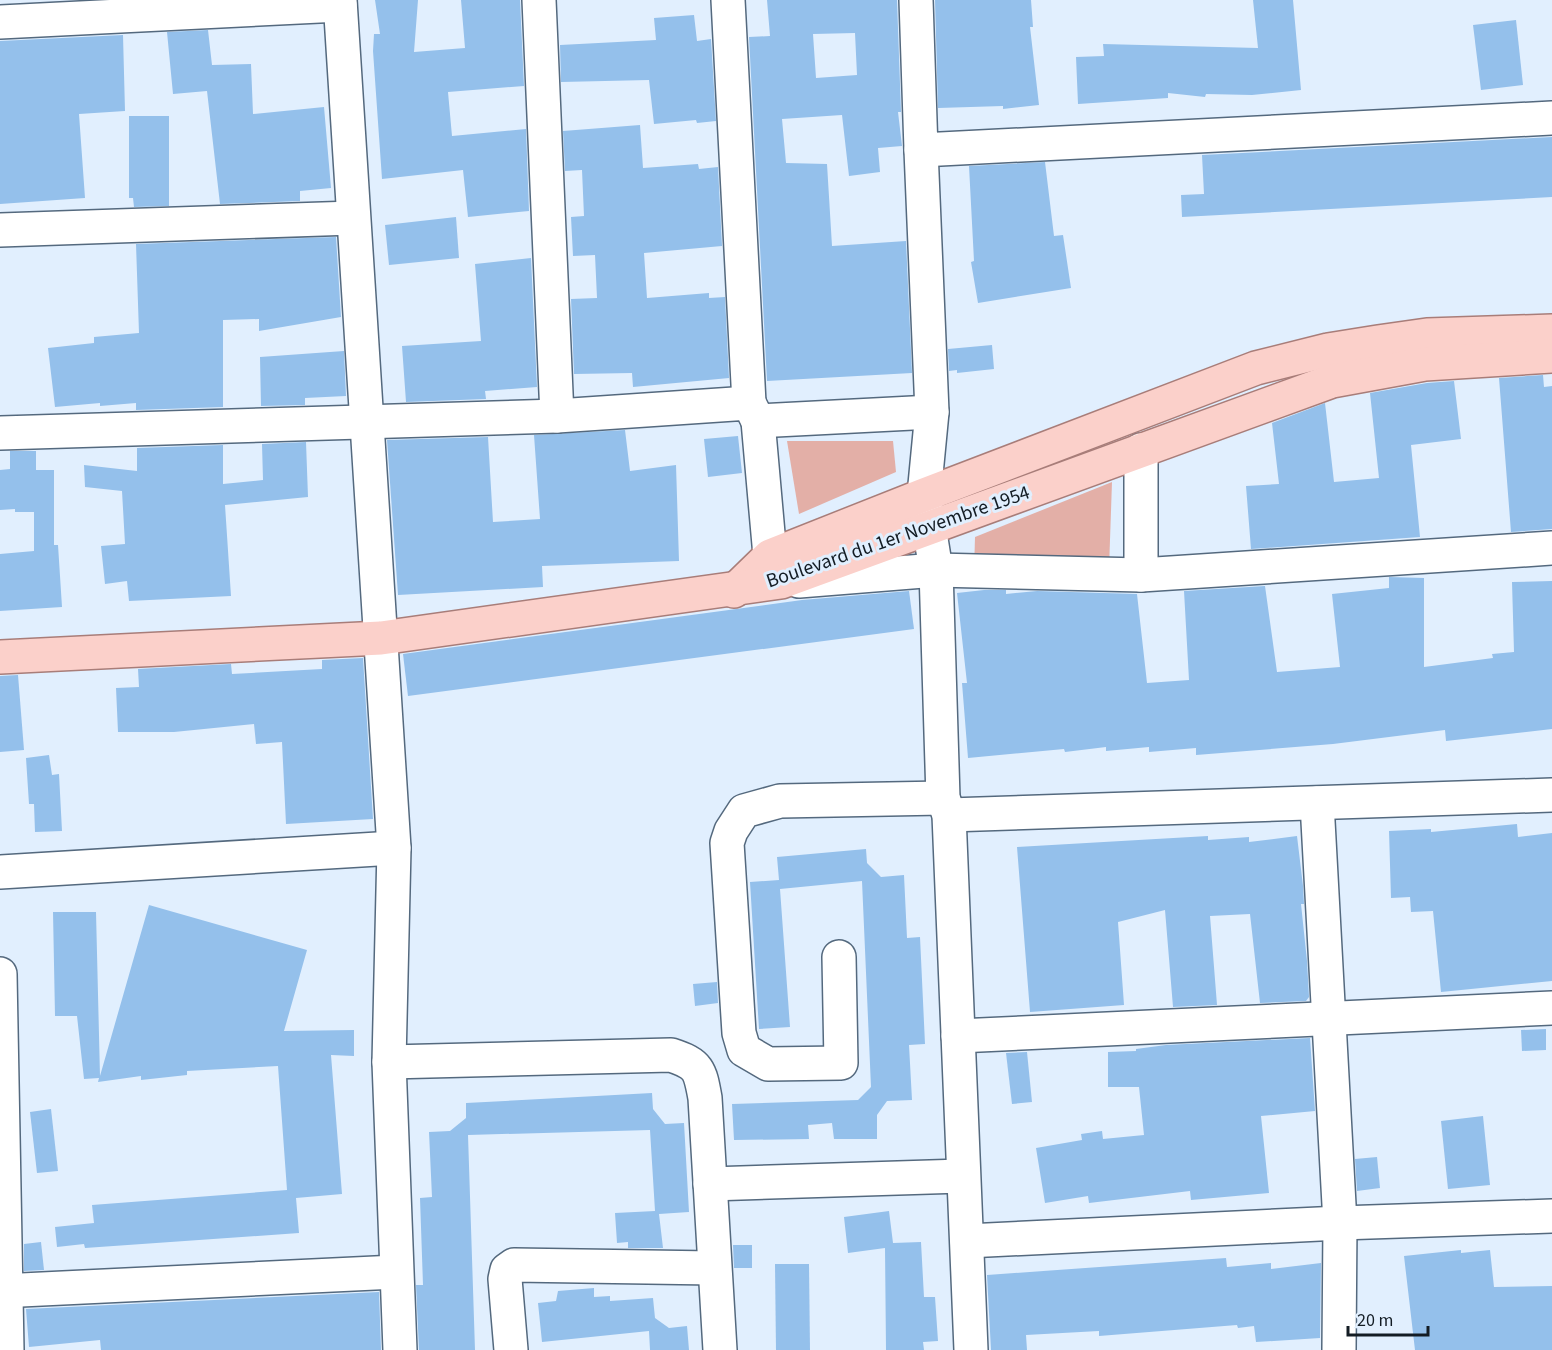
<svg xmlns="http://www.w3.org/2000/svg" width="1552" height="1350" font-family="'Source Sans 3',sans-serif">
  <rect width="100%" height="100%" fill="#e1effe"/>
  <!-- green -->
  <g fill="#e3afa7">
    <path d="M787,441h106l3,31 -97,42z"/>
    <path d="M1112,482l-3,87 -135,4 1,-36z"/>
  </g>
  <!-- building -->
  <g fill="#94c0eb" fill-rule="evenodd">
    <path d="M375,0h43l-4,52 51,-4 -4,-48h59l4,86 -76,6 4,44 74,-7 3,82 -61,6 -5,-47 -81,9 -9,-128 1,-17h6z"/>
    <path d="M767,0h130l4,112h-3l4,34 -24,2 2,24 -31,4 -7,-61 -60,4 4,44 41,1 5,82 74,-5 6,132 -145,8 -18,-344 21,-1zM855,33l2,42 -41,3 -3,-44z"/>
    <path d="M935,0h96l2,27h-3l9,78 -36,4v-3l-65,2z"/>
    <path d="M1253,0h40l8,90 -49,5 -46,-1 -1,3 -37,-4v5l-90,6 -2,-47 28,-1 -1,-12 155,4z"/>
    <path d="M694,15l3,26 14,-2 5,82 -19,2 -1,-3 -42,4 -5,-44 -88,2 -1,-37 96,-5 -2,-22z"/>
    <path d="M1516,20l7,65 -42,5 -8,-65z"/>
    <path d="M208,30l4,35 39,-1 2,50 71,-7 7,81 -31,3v10l-80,3 -13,-113 -34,3 -6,-62z"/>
    <path d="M123,35l2,76 -46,3 6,84 -85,6v-163z"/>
    <path d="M129,116h40v90l-35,1 -1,-9h-4z"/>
    <path d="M640,125l3,43 55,-4 1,5 19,-2 4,79 -78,7 3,45 62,-5v5l16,-1 4,81 -96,9 -1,-14 -58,1 -3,-75 26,-1 -2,-43 -22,1 -2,-39 13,-1 -2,-46 -17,1 -2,-40z"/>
    <path d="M1552,137v60l-370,20 -1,-22 23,-1 -2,-39z"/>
    <path d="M1045,162l9,74 9,-1 8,53 -93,15 -7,-41 3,-1 -5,-95z"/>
    <path d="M456,217l3,41 -70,7 -4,-40z"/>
    <path d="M336,237l5,80 -82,14v-12l-36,1v87l-87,3v-7l-36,3v-3l-45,4 -7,-59 46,-5v-6l45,-4 -3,-89z"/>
    <path d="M531,258l6,129 -52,4 1,8 -80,3 -4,-56 79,-5 -6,-77z"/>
    <path d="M992,345l2,24 -37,4v-3l-8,1 -1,-22z"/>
    <path d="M344,351l2,45 -41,2v7l-44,1 -1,-49z"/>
    <path d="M1543,375l1,12 8,-1v143l-41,3 -12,-154z"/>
    <path d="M1454,381l7,58 -50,6 9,92 -169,12 -5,-63 33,-2 -7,-61 53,-20 9,79 45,-4 -9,-85 57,-10z"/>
    <path d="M625,430l5,41 46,-6 3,96 -137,5 1,21 -145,8 -11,-155 101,-3 5,85 47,-3 -6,-84z"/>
    <path d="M738,436l4,37 -34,4 -4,-38z"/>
    <path d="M306,442l2,55 -83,8 6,91 -102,5 -2,-20 -22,3 -4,-38 24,-2 -3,-53 -37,-4 -1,-22 53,6v-23l86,-3v39l40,-4 -1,-36z"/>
    <path d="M10,451h26v19h18v75h4l4,62 -62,4v-57l34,-3v-39h-19v-3l-15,1v-40l10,-1z"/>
    <path d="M1389,577l35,1v89l69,-9 -1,-4 22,-2 -2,-70 40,-1v148l-106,12 -1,-11 -112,14 -137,11v-7l-47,4v-5l-43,4v-4l-41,5 -1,-3 -96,9 -6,-75h5l-10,-90 27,-3h22v4l31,-3 100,3 10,89 42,-3 -5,-89 81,-5 12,86 63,-5 -8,-73 57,-6z"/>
    <path d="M909,591l5,38 -506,67 -5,-42 399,-54z"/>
    <path d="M363,658l10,161 -87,5 -4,-82 -26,2 -2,-20 -80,8h-56l-2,-44 23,-1 -1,-18 93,-5 1,10 90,-5v-9z"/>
    <path d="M18,675l6,75 -24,2v-76z"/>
    <path d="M49,755l3,20 7,-1 3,57 -27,1 -1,-28h-5l-3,-46z"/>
    <path d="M1517,824l1,13 34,-4v148l-111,11 -8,-81 -22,1 -1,-15 -19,1 -2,-67 42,-2v3z"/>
    <path d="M1208,836v4l41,-3v5l48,-6 6,50 1,18h-3l6,57 2,36 -3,4 -46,2 -10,-89 -40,2 7,89 -44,2 -8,-97 -47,12 6,83 -94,7 -13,-165z"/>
    <path d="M866,849l1,14 14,14 23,-2 3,63 13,-1 5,107 -16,1 3,55 -25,1 -10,14v24h-43l-2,-16 -24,2 1,14 -75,1 -2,-36 126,-4 13,-13 -9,-206 -82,8 10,138 -31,2 -9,-147 29,-2 -2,-23z"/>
    <path d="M149,905l158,45 -23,81 70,-1v26l-23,-1 11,139 -46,4 3,35 -214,15 -1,-4 -27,3 -2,-20 39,-4 -2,-18 195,-15 -9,-124 -91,5v4l-46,5v-4l-43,6 1,-4 -15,1 -7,-63h-22l-2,-104h43l4,164z"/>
    <path d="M717,982l1,21 -23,3 -2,-22z"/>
    <path d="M1546,1029v21l-24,1 -1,-21z"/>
    <path d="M1310,1038l5,73 -54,5 8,77 -78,7 -1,-9 -101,12 -1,-7 -43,7 -9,-55 46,-8 -1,-6 21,-3 1,8 41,-4 -5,-48h-31v-35l28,-1v-2l30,-4z"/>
    <path d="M1027,1052l5,50 -20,2 -6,-51z"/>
    <path d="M652,1093l1,16 12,15 19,-1 5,89 -30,2 4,34h-35v-6l-11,1 -2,-30 40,-2 -5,-81 -182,5 7,215h-56l-3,-65h7l-3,-87 12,-1 -3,-65 21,-1 16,-13v-15z"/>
    <path d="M51,1109l7,62 -21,2 -7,-61z"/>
    <path d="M1483,1116l7,69 -42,4 -7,-68z"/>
    <path d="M1377,1157l3,31 -23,3 -2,-32z"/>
    <path d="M889,1211l4,32 28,-1 3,55h11l3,44 -15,1 1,8h-38l-1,-102 -37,5 -4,-36z"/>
    <path d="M41,1242l3,28 -20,1v-27z"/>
    <path d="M733,1245h19v23h-18z"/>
    <path d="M1461,1250v3l29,-3 4,37 58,-1v64h-137l-11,-94z"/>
    <path d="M1226,1258l1,9 44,-4v6l50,-6 -1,75 -64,4 -2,-16 -16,2 -1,-3 -138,11v-5l-73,4 1,15h-36l-4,-75z"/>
    <path d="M775,1264h34l1,86h-34z"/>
    <path d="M594,1288v9l16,-1v5l43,-3 2,20 14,10 18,-2 2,24h-39l-1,-19 -107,11 -4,-39 18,-2 2,-10z"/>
    <path d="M379,1292l2,58h-280l-1,-10 -71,7 -3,-38z"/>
  </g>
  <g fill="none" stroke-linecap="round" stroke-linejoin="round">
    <defs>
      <g id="minor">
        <path d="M340,0l54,848 -5,214 11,288"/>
        <path d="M539,0l18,416"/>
        <path d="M728,0l21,403"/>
        <path d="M916,0l5,150 631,-32"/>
        <path d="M0,22l340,-17"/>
        <path d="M921,150l11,262 -8,83 12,75 7,228 6,17 22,535"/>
        <path d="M0,230l353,-12"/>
        <path d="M758,421l12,135"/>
        <path d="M0,433l557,-17 192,-13 9,18 174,-9"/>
        <path d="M1141,450v125"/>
        <path d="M799,581l137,-11 205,5 411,-27"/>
        <path d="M1317,803l23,420 -1,127"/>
        <path d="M949,815l603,-20"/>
        <path d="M0,872l394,-24"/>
        <path d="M839,957l2,106 -73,1 -24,-14 -5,-17 -12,-190 4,-12 13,-20 36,-10 163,-3"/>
        <path d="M0,974l7,376"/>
        <path d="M958,1036l594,-28"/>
        <path d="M389,1062l282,-7c28,9 29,15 34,43l15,252"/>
        <path d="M710,1184l252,-8"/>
        <path d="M967,1241l373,-18 212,-7"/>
        <path d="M0,1291l396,-19"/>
        <path d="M511,1350l-6,-71 2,-9 7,-5 200,3"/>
      </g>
      <g id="major">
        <path d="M734,591l36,-35 154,-61 332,-127 72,-18 50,-8 49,-7 125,-4"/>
        <path d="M0,657l381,-19 400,-56 551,-201 93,-17 127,-8"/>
      </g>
    </defs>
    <!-- minor casing -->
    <use href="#minor" stroke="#54697e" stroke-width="36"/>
    <!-- major casing -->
    <use href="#major" stroke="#a87d79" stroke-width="36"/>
    <!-- minor -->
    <use href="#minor" stroke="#fff" stroke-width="33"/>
    <!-- major -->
    <use href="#major" stroke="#fbd0ca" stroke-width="33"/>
  </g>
  <g text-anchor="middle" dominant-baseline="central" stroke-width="6" stroke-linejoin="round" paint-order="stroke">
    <!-- street labels -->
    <g font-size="20" fill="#131c24" stroke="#e1effe">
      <text transform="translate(898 537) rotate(-19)">Boulevard du 1er Novembre 1954</text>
    </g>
  </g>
  <!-- scale -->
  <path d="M1348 1326v9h80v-9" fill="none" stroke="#131c24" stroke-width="3"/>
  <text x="1357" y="1326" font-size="18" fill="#131c24" stroke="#e1effe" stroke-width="4.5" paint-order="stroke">20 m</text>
</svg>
